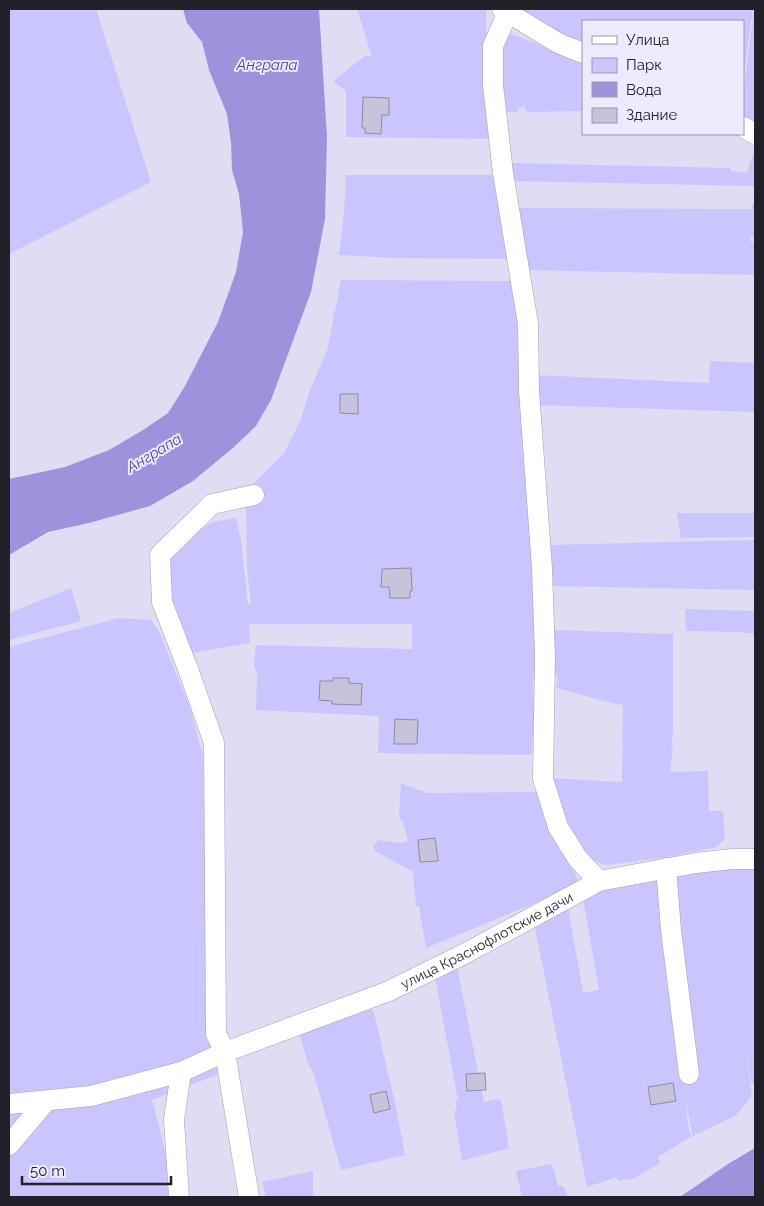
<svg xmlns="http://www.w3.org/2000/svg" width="764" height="1206" font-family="Raleway,sans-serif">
  <rect width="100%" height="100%" fill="#dfddf4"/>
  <!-- green -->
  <g fill="#cbc5ff">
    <path d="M9,9h87l55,173 -142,72z"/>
    <path d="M357,9h129v36l9,94 -149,-2v-46l-13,-10 33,-26 6,2z"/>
    <path d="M510,9h243l-10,70v-58h-160v24z"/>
    <path d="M754,9h1v118l-12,-7v-24z"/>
    <path d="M503,32l11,3 69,27v49l-56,1 -3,-6 -6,3 1,3h-17z"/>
    <path d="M755,149v37l-245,-5 -2,-18 222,5 1,3 16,2z"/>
    <path d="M346,175h151l12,84 -115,-1 -55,-3 5,-42z"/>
    <path d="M752,204l3,1v32h-5v4l5,1v33l-232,-5 -7,-62 235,1z"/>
    <path d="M341,280l174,1 10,198 10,73 1,126 -3,2 1,36 -2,39 -154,-2 1,-37 -123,-6 1,-34 -3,-13 2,-18 156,4v-25h-163l1,19 -77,13 -12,-97 14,-15 38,-22 23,-4 5,22 7,65 3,-1 -4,-34 -1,-72h3l3,-13 29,-29 2,-1 18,-36 9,-29 17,-39z"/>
    <path d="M710,361l45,2v49l-221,-7 1,-30 174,8z"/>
    <path d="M677,513h78v24l-74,1z"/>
    <path d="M755,540v50l-206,-4 -2,-41z"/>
    <path d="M71,588l10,33 -72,19v-27z"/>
    <path d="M685,609l70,2v23l-15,-2 -54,-1z"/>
    <path d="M119,618l32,2 8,11 31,77 13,48 5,272 11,46 -67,26 25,97h-168v-550z"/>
    <path d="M552,630l121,4v97l-2,16h2l-3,25 38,-1 1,40h14l2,28 -9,8 -48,10 -61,8c-7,-2 -16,-5 -22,-10 -17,-17 -27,-54 -36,-77l73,4 1,-77c-23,-3 -44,-12 -67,-17l2,-10 -6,-8z"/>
    <path d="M401,783l26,10 111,-1 41,90 -46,22 -107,44 -7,-42h-3l-3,-34 -38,-21 -2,-4 5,-7 23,3 7,-2 -5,-20h-2l-2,-6z"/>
    <path d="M755,864v219l-4,1 -12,-84 13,96 -17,20 -42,20 -8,-38 4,33 3,5 -34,21 2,6 -25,15 -17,3 -1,-4 -30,10 -53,-264 34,-17 15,87 16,-3 -16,-91 23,-10 84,-17z"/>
    <path d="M457,967l27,135 15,-3 2,1 8,48 -47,13 -8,-50 3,-1 -2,-9 3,-1 -23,-123z"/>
    <path d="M373,1009l23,98 9,48 -64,15 -27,-96 -6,-11 -10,-33 33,-11z"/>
    <path d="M552,1164l6,22h5l5,11h-46l-6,-26z"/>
    <path d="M313,1171v26h-47l-4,-15z"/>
  </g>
  <!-- water -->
  <g fill="#9d93dd">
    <path d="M183,9h136l8,128 -2,82 -14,73 -40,108 -15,26 -22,21 -41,34 -43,25 -61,17 -41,9 -39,23v-76l56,-12 44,-17 34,-20 25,-17 17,-27 33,-64 18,-50 7,-40 -4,-38 -7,-24 -1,-27 -4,-29 -18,-44 -7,-28 -15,-19z"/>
    <path d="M755,1148v49h-75l48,-33z"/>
  </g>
  <!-- building -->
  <g fill="#c5c4da" stroke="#8d8ba0">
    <path d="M363,97l26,1v17h-7l-1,19 -16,-1v-5h-3z"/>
    <path d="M340,394h18v20l-18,-1z"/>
    <path d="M411,568l1,23h-2v7h-20l-1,-11h-8l1,-18z"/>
    <path d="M333,678h16v5l13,1 -1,21 -29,-1v-3l-13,-1 1,-19h13z"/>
    <path d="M395,719l23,1 -1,24h-23z"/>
    <path d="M435,838l3,23 -18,1 -2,-22z"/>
    <path d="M485,1073l1,17 -19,1 -1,-17z"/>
    <path d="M673,1083l3,18 -25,4 -3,-18z"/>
    <path d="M386,1091l4,18 -16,4 -4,-18z"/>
  </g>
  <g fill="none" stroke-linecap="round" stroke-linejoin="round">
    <defs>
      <g id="minor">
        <path d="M502,9l56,34 25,10"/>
        <path d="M508,12l-15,34v39l10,88 25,151 1,67 13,177 3,89 -2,122 15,48 20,32 21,22"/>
        <path d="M743,127l12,7"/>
        <path d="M666,868l5,62 18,144"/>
        <path d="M9,1104l82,-8 90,-24"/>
        <path d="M9,1145l37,-44"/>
        <path id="s1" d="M179,1197l-5,-77 7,-48 44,-20 164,-61 77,-38 133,-72 97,-18 36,-4h23"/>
        <path d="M249,1197l-24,-145 -9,-18 -2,-291 -26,-74 -26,-67 -2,-47 52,-51 42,-9"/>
      </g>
    </defs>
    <!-- minor casing -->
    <use href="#minor" stroke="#a19fb4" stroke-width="21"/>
    <!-- minor -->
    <use href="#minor" stroke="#fff" stroke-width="20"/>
  </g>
  <g text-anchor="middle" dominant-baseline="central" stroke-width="4" stroke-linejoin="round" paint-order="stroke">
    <!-- street labels -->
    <g font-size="14" fill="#222129" stroke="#ecebfd">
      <text stroke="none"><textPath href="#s1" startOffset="459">улица Краснофлотские дачи</textPath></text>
    </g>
    <!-- water labels -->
    <g font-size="15" font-style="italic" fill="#544198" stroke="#ecebfd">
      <text x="267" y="65">Анграпа</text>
      <text transform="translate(154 453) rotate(-31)">Анграпа</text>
    </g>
  </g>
  <!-- border -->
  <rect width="764" height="1206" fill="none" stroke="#222129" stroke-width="20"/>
  <!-- legend -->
  <rect x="582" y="20" width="162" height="115" fill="#ecebfd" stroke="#9b9aa8"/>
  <rect x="592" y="36" width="25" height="8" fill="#ffffff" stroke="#9b9aa8"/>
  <text x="626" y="45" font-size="15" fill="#222129">Улица</text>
  <rect x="592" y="58" width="25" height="15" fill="#cbc5ff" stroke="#9b9aa8"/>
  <text x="626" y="70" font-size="15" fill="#222129">Парк</text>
  <rect x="592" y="82" width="25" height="15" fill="#9d93dd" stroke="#9b9aa8"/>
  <text x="626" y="95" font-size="15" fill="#222129">Вода</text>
  <rect x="592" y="108" width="25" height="15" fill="#c5c4da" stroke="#9b9aa8"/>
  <text x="626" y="120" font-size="15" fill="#222129">Здание</text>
  <!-- scale -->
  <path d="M22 1176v8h149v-8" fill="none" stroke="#222129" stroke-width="2.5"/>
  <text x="30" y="1176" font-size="15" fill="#222129" stroke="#ecebfd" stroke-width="4" paint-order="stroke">50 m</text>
</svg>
